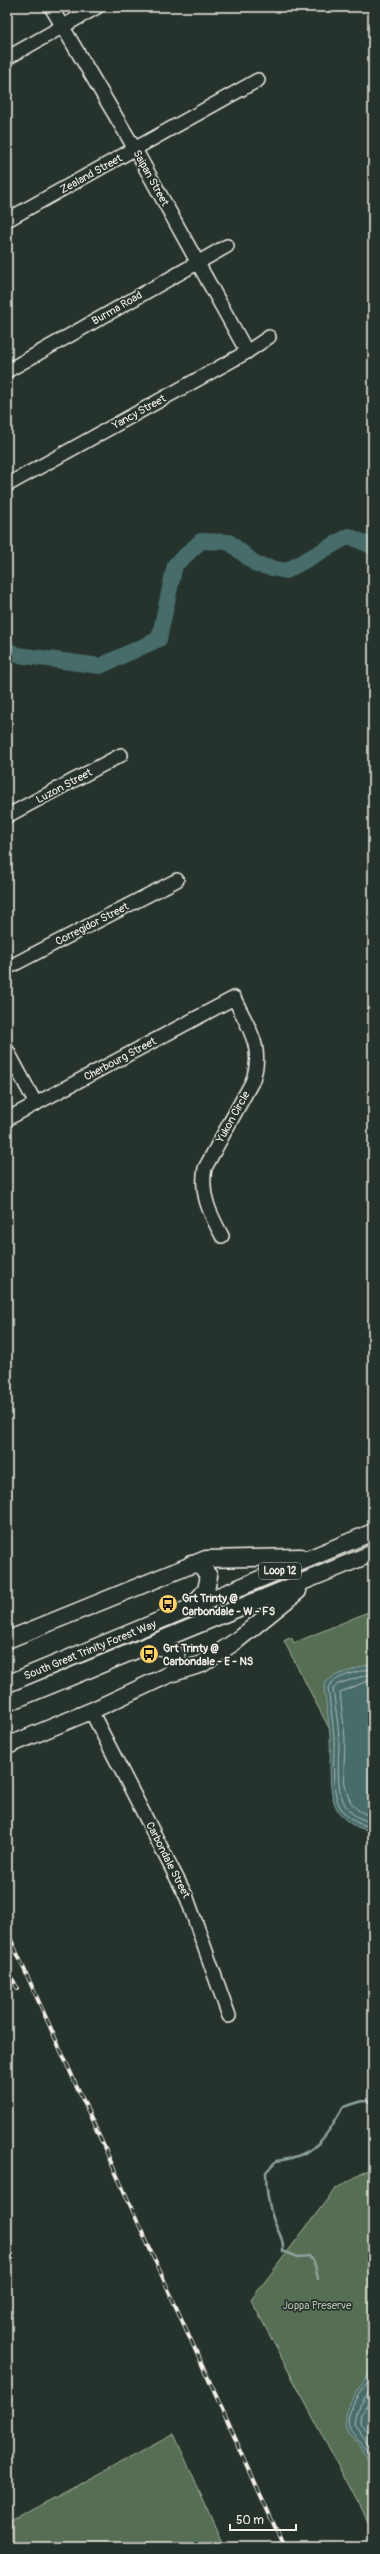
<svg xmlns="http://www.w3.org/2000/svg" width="380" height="2554" font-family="Pangolin,sans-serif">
  <rect width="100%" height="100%" fill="#26332d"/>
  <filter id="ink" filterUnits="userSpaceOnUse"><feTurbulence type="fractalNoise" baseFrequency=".025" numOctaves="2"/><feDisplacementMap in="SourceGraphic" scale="8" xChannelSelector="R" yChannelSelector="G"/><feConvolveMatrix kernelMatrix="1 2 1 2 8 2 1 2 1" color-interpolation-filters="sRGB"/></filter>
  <g filter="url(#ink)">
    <!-- green -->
    <g fill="#576e53" stroke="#a6b09e">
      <path d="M373,1610v203l-89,-172 7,-4 3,6z"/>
      <path d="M373,2167v364l-122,-231 84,-111z"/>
      <path d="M174,2434l50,113h-217v-24z"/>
    </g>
    <!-- water -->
    <g fill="#476c6a" stroke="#8ca19c">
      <path d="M373,1663v168c-53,-8 -41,-54 -43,-94 -1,-16 -4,-33 -6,-49l2,-6 8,-6z"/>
      <path d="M373,2367v101l-12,-21 -13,-13 -3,-8 2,-17z"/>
    </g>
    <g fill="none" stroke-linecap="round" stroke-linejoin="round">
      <!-- shore -->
      <g stroke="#afbcb6" stroke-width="1">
        <path d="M373,1668c-11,3 -41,8 -45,20 2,17 5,33 6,50 1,37 -10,82 39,89"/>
        <path d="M373,1673l-35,11 -5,5c2,16 5,33 6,49 0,33 -9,78 34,84"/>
        <path d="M373,1679l-33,13c1,15 4,31 5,46 0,28 -9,72 28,78"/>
        <path d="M373,2375c-8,14 -33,39 -22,56 6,9 15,16 22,27"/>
        <path d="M373,2385l-17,27 -2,12 19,25"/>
        <path d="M373,2397l-12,17 -1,9 13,14"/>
      </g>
      <!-- stream -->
      <path stroke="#8ca19c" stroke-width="2.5" d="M318,2279l-3,-14 -6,-9 -11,1 -15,-6c1,-12 -5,-19 -9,-30 -6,-16 -8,-32 -8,-49l10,-11c38,-5 49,-21 67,-54l20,-6 10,1"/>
      <!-- river -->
      <path stroke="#476c6a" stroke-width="16" d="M7,650l11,5 82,11 59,-27 16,-74 26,-24 28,1 28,23 29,6 63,-35 24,11"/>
      <defs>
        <g id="minor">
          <path d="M51,7l84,142 112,203"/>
          <path d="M7,58l90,-51"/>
          <path d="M7,220l251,-140"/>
          <path d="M7,371l220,-125"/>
          <path d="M7,485l240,-133 22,-15"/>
          <path d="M7,816l114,-61"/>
          <path d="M7,968l170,-88"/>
          <path d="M7,1050l29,54"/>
          <path d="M7,1119l227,-121c14,29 31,50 18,84l-47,86c-5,26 5,46 17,68"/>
          <path d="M91,1711l96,187 42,118"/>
        </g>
        <g id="major">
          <path d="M191,1564l9,1 9,11 -3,14 -14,16"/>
          <path d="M7,1640l199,-81 95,-2"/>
          <path d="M151,1646c20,1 35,8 19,28"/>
          <path d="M7,1684l366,-152"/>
          <path d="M7,1703l366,-150"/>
          <path d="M7,1746l84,-35 79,-37 32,-10 34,-23 62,-50"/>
        </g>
      </defs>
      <!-- minor casing -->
      <use href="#minor" stroke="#f4f1e8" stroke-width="16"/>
      <!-- major casing -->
      <use href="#major" stroke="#f4f1e8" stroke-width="19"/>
      <!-- minor -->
      <use href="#minor" stroke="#26332d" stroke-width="13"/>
      <!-- major -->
      <use href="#major" stroke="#26332d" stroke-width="16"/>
      <defs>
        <g id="rail">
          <path d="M7,1931l277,616"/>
          <path d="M7,1970l11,19"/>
        </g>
      </defs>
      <!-- rail casing -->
      <use href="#rail" stroke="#f4f1e8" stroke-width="4"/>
      <!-- rail -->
      <use href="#rail" stroke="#26332d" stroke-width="2.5" stroke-dasharray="8" stroke-linecap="butt"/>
    </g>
  </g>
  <!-- icons -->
  <defs>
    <symbol id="bus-disc" viewBox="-11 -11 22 22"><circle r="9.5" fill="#ffd166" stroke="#26332d"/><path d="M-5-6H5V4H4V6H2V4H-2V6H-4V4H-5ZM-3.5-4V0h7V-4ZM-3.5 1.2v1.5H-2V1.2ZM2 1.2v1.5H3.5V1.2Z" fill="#111"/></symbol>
  </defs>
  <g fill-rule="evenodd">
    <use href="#bus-disc" x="157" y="1593" width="22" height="22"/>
    <use href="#bus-disc" x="138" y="1643" width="22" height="22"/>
  </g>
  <g text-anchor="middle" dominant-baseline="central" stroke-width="3.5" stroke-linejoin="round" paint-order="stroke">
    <!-- shield labels -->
    <rect fill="#26332d" stroke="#b6b8b0" stroke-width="1" x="259" y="1563" width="42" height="16" rx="3"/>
    <g font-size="10" font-weight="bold" fill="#f4f1e8">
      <text x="280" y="1571">Loop 12</text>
    </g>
    <!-- street labels -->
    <g font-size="11" fill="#f4f1e8" stroke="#26332d">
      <text transform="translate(91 174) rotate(-29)">Zealand Street</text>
      <text transform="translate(151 178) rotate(61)">Saipan Street</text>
      <text transform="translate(117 308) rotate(-30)">Burma Road</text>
      <text transform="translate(139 412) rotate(-29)">Yancy Street</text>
      <text transform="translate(64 786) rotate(-28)">Luzon Street</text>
      <text transform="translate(92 924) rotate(-27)">Corregidor Street</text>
      <text transform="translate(120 1059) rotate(-28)">Cherbourg Street</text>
      <text transform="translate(233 1117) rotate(-61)">Yukon Circle</text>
      <text transform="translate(90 1650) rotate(-22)">South Great Trinity Forest Way</text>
      <text transform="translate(168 1860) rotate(63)">Carbondale Street</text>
    </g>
    <!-- poi labels -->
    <g font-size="11" font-weight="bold" fill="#f4f1e8" stroke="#26332d" text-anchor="start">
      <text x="182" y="1598">Grt Trinty @<tspan x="182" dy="13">Carbondale - W - FS</tspan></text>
      <text x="163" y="1648">Grt Trinty @<tspan x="163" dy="13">Carbondale - E - NS</tspan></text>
    </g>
    <!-- park labels -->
    <g font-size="11" fill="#b5bdac" stroke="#26332d">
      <text x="317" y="2305">Joppa Preserve</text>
    </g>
  </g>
  <!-- margin -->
  <rect width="380" height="2554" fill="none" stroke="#26332d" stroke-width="24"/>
  <rect x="12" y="12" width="356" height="2530" fill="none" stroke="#f4f1e8" stroke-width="1.5" filter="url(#ink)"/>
  <!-- scale -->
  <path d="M230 2524v6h66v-6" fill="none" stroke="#f4f1e8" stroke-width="2"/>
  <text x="236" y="2524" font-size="12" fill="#f4f1e8" stroke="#26332d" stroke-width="3" paint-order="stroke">50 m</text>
</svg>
